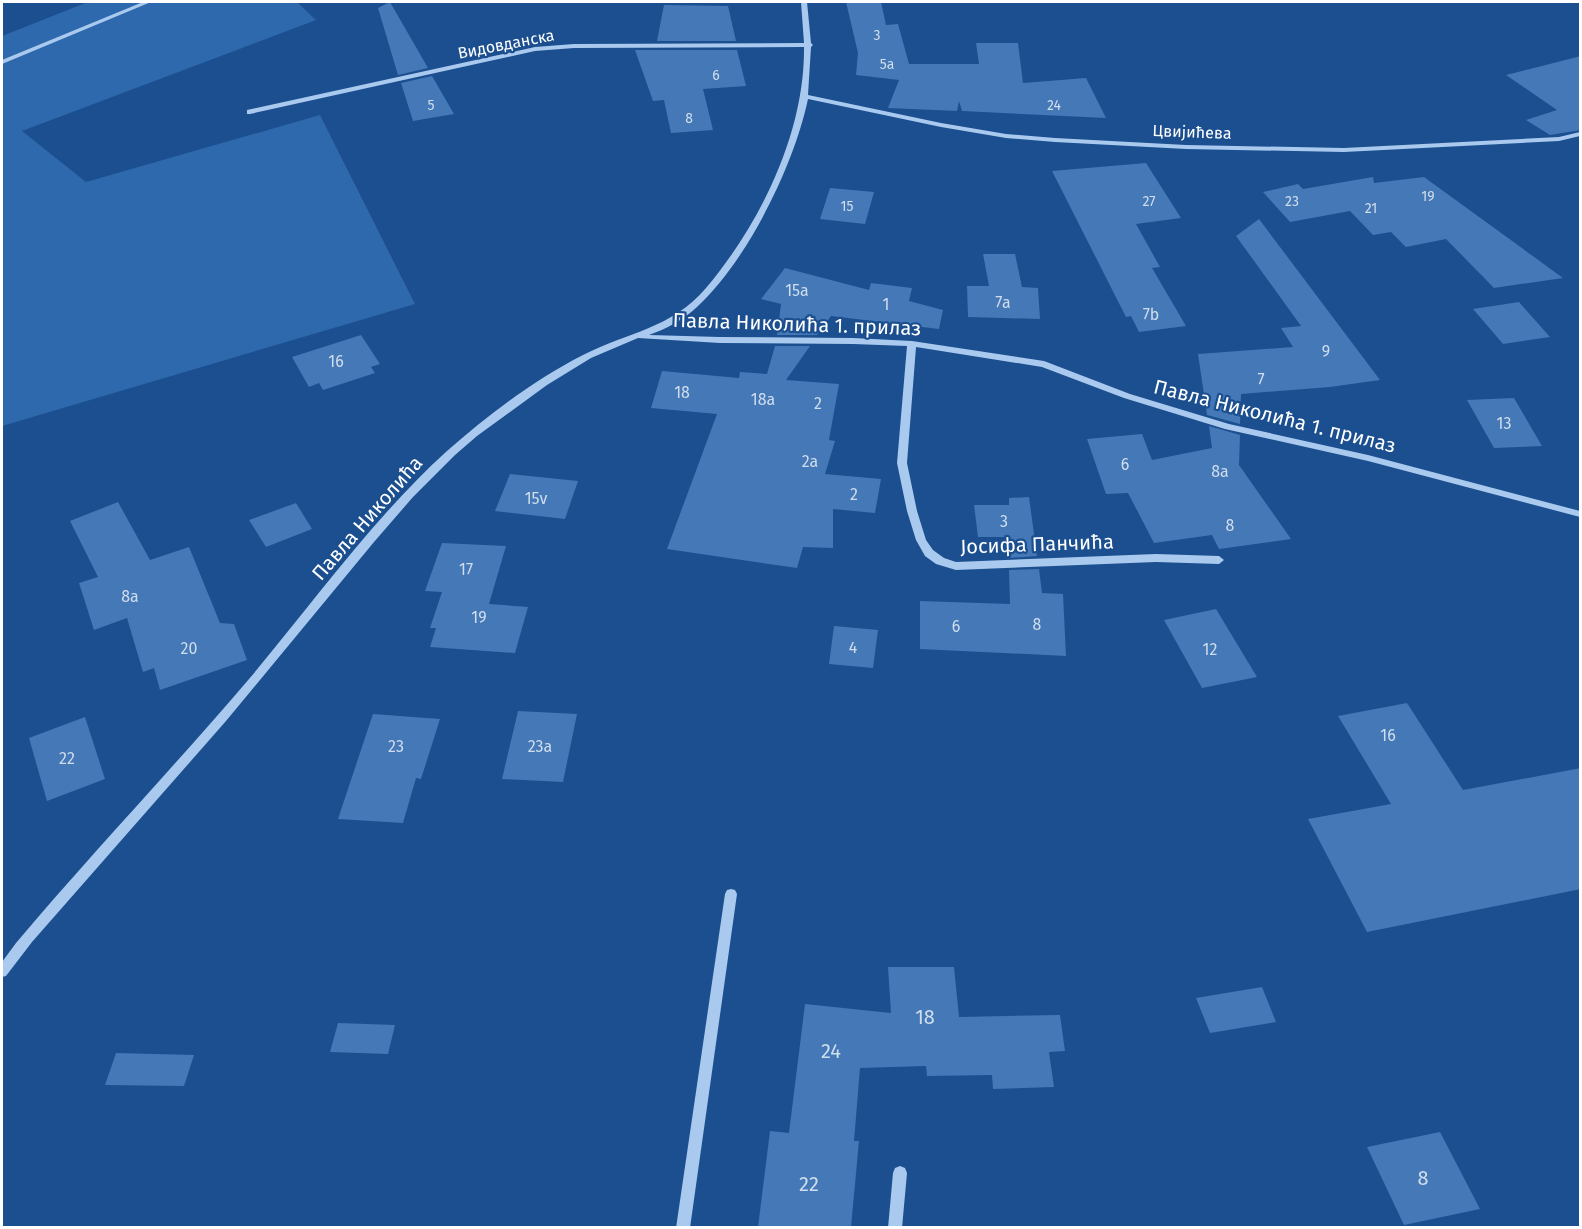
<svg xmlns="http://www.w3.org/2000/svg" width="1582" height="1229" font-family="'Fira Sans',sans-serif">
  <rect width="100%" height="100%" fill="#1b4f8f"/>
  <!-- green -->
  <path fill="#2e69ad" d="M88,2h209l19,18 -294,111 64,51 234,-67 95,189 -413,122v-390z"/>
  <!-- building -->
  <g fill="#4478b7">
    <path d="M390,2l38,66 -30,7 -20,-67z"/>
    <path d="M846,2h35l5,23 12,-1 11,40h70l-3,-21h42l5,40 63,-5 20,40 -144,-7 -3,-10 -2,10 -69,-3 11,-28 -43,-5 2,-22z"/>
    <path d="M664,5l64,1 8,35h-79z"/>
    <path d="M635,50h102l9,36 -43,3 10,41 -42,3 -7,-33 -11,1z"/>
    <path d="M1581,56v74l-31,5 -24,-15 31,-10 -51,-35z"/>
    <path d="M432,76l22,38 -41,7 -12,-38z"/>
    <path d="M1146,163l35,55 -45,6 24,43 -8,1 34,58 -47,6 -8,-16 -5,1 -74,-146z"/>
    <path d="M1373,177l1,6 50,-6 139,101 -69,10 -48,-49 -40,8 -15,-15 -18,3 -23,-24 -60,11 -27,-30 35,-8 5,5z"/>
    <path d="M830,188l44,4 -9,32 -45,-5z"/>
    <path d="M1259,219l121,161 -50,7 -89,7 -1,30 -33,-9 -9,-61 95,-7 -12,-19 20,-2 -65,-90z"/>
    <path d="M983,254h32l7,33 16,1 2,31 -72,-2 -1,-31h22z"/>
    <path d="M785,268l84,22 2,-7 41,5 -3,13 34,9 -4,19 -108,-13 -14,19h-40l4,-31 -20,-5z"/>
    <path d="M1519,302l31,35 -47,7 -30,-35z"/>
    <path d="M361,335l19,29 -9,3 4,6 -52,17 -4,-7 -10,4 -17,-30z"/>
    <path d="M775,346h35l-24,34 53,4 -10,56 6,1 -10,33 56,5 -6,34 -42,-4v39l-30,-1 -6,21 -130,-19 50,-135 -66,-6 11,-37 77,7 1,-6 27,2z"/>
    <path d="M1514,398l28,48 -48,2 -27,-48z"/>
    <path d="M1209,426l31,9 -1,30 52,74 -72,10 -7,-14 -58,8 -26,-50 -22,1 -19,-55 55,-5 10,26 60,-12z"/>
    <path d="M510,474l68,7 -13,38 -70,-8z"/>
    <path d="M1029,497l8,59 -28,2v-21h-31l-4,-32h35v-7z"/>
    <path d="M118,502l32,58 39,-13 31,76 14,1 13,36 -87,30 -6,-22 -11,4 -16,-54 -33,12 -15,-47 19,-6 -28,-56z"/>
    <path d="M296,503l16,26 -46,18 -17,-27z"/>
    <path d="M442,543l64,3 -17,58 39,3 -13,46 -85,-6 6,-19h-6l12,-36 -17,-1z"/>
    <path d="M1039,569l3,24 21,1 3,62 -146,-7v-48l90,3 -1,-34z"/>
    <path d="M1216,609l41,68 -55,11 -38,-68z"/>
    <path d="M834,626l44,4 -5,38 -44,-4z"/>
    <path d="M1407,703l56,87 118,-22v121l-214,43 -59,-113 83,-15 -53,-88z"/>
    <path d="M518,711l59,3 -14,68 -61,-3z"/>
    <path d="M373,714l67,5 -19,60 -5,-1 -13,45 -65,-4z"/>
    <path d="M85,717l20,62 -58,22 -18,-63z"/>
    <path d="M888,967h66l5,50 101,-2 5,36 -16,1 5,35 -61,2 -1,-14 -65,1 -1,-10 -66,2 -6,73h5l-8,86h-93l12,-96 19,2 16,-129 86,9z"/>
    <path d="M1262,987l14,35 -66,11 -14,-35z"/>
    <path d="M338,1023l57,2 -7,29 -58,-2z"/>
    <path d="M116,1053l78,2 -10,31 -79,-1z"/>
    <path d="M1440,1132l40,77 -76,16 -37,-78z"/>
  </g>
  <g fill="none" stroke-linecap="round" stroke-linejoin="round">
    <!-- minor -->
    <g fill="#a9c9ee" fill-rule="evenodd">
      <path d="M143,2h8l-149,62v-4z"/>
      <path d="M801,2h6l4,41 2,2 -2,2 -3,48 133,28 65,11 49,4 131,7 158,3 215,-11 21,-5v4l-21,5 -215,11 -158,-3 -131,-7 -49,-4 -65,-11 -133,-28c-14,67 -61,162 -111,208 -14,13 -31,22 -48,28l71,2 133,1 59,3 132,20 86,33 99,30 139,31 212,56v6l-212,-56 -143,-32 -101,-31 -82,-31 -126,-20 -9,116 10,48 9,29 7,10 11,8 12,4 200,-8 63,2 5,4 -5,4 -63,-2 -200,8 -20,-6 -11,-8 -9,-16 -9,-29 -10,-48 10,-117 -54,-2 -133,-1 -82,-5 -47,20 -44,27 -70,51 -22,19 -42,42 -39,45 -148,179 -194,221 -26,34 -4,1v-15l14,-19c76,-90 157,-175 233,-264 64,-76 124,-161 198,-228 41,-36 87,-71 136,-96 45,-23 88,-26 123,-67 54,-64 99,-155 98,-241l-230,1 -39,3 -285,63h-3v-4l288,-63 39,-3 230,-1z"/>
      <path d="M731,889l4,1 2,4 -47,334h-14l49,-334 2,-4z"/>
      <path d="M900,1166l5,2 2,5 -5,55h-14l5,-55 2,-5z"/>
    </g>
  </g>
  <g text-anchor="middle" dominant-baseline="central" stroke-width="4.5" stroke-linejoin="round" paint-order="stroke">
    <!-- far-number labels -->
    <g font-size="14" fill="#d0dded">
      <text x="877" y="35">3</text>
      <text x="887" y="64">5a</text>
      <text x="716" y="75">6</text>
      <text x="431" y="105">5</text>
      <text x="1054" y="105">24</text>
      <text x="689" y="118">8</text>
      <text x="1428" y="196">19</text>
      <text x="1149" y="201">27</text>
      <text x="1292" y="201">23</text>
      <text x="847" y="206">15</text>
      <text x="1371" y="208">21</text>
    </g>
    <!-- far-street labels -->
    <g font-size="16" fill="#fff" stroke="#1b4f8f">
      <text transform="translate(506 44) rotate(-11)">Видовданска</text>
      <text transform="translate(1192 132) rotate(2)">Цвијићева</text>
    </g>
    <!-- number labels -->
    <g font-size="16" fill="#d0dded">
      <text x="797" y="290">15a</text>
      <text x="1003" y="302">7a</text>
      <text x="886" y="304">1</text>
      <text x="1151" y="314">7b</text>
      <text x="1326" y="351">9</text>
      <text x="336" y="361">16</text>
      <text x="1261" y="379">7</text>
      <text x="682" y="392">18</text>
      <text x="763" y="399">18a</text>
      <text x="818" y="403">2</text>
      <text x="1504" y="423">13</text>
      <text x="810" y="461">2a</text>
      <text x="1125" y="464">6</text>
      <text x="1220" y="471">8a</text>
      <text x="854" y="494">2</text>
      <text x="536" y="498">15v</text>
      <text x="1004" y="521">3</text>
      <text x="1230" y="525">8</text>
      <text x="466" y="569">17</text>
      <text x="130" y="596">8a</text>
      <text x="479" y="617">19</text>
      <text x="1037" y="624">8</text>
      <text x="956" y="626">6</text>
      <text x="853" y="647">4</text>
      <text x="189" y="648">20</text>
      <text x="1210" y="649">12</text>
      <text x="1388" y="735">16</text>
      <text x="396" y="746">23</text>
      <text x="540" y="746">23a</text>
      <text x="67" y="758">22</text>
    </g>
    <!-- street labels -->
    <g font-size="20" fill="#fff" stroke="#1b4f8f">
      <text transform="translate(797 324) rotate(2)">Павла Николића 1. прилаз</text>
      <text transform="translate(1275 416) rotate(14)">Павла Николића 1. прилаз</text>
      <text transform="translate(367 518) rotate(-49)">Павла Николића</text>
      <text transform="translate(1037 544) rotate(-2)">Јосифа Панчића</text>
    </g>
    <!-- near-number labels -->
    <g font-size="20" fill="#d0dded">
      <text x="925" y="1017">18</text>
      <text x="831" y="1051">24</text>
      <text x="1423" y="1178">8</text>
      <text x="809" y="1184">22</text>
    </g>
  </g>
  <!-- border -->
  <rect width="1582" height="1229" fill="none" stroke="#ffffff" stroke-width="6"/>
</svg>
